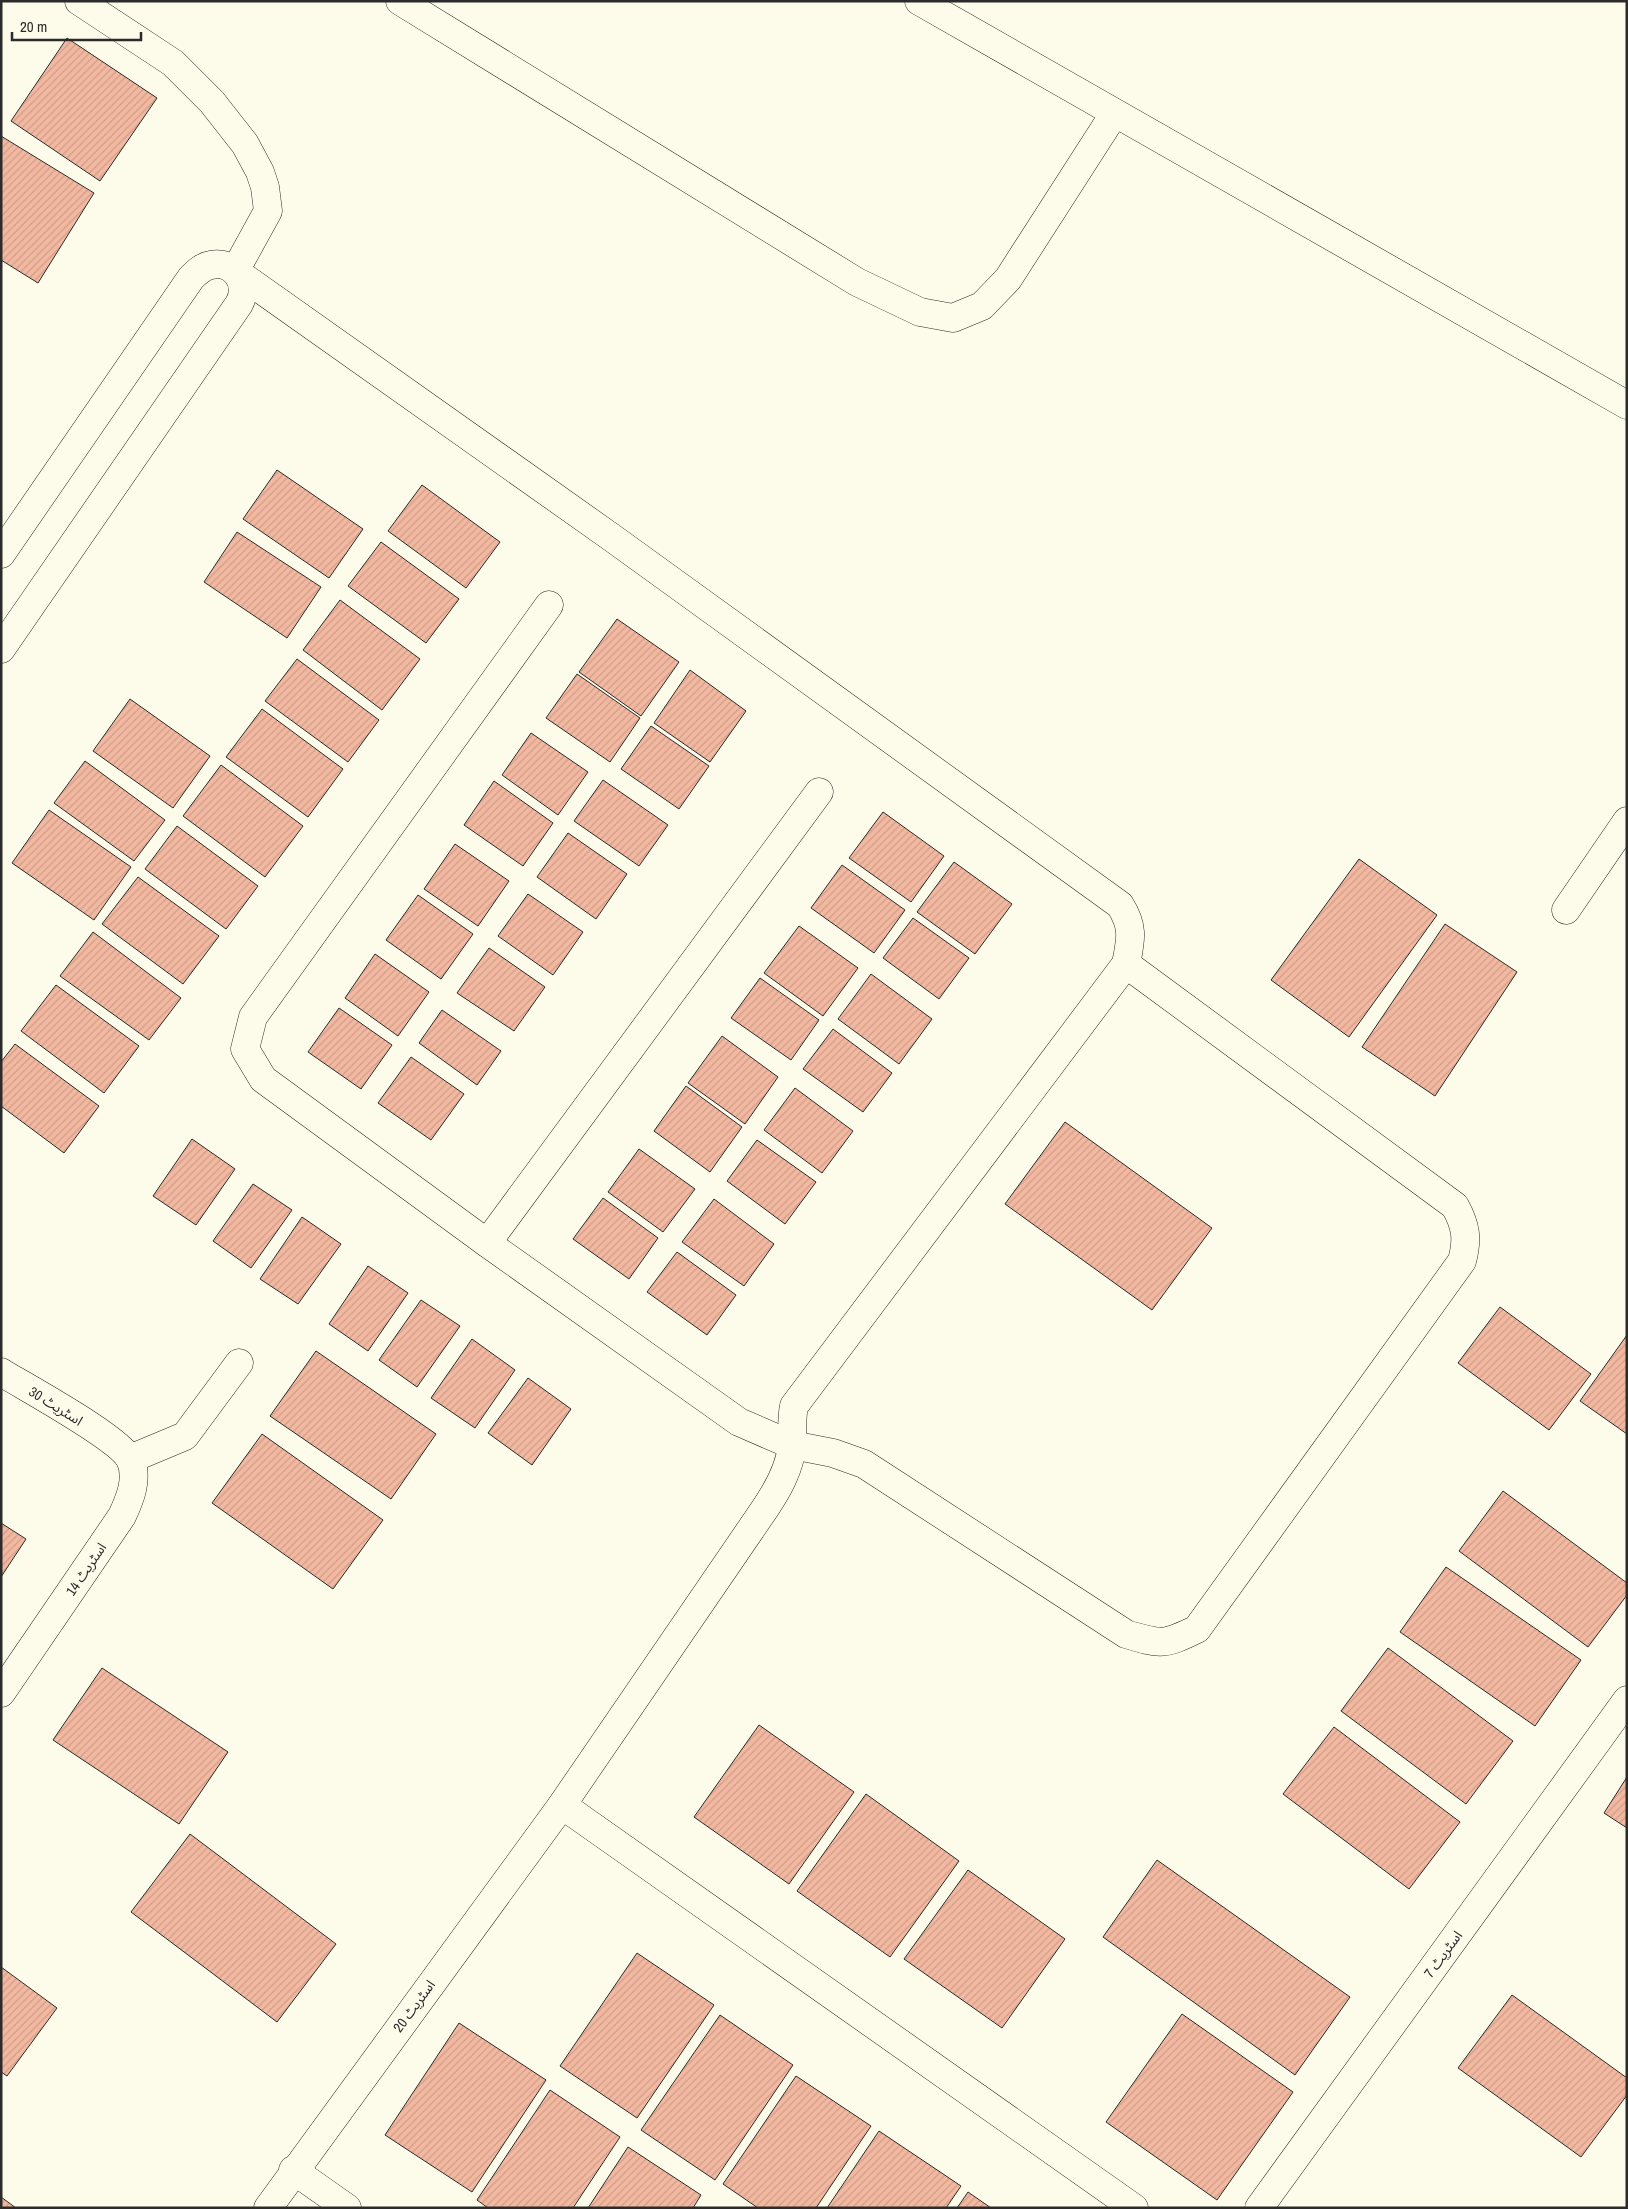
<svg xmlns="http://www.w3.org/2000/svg" width="1628" height="2209" font-family="'Archivo Narrow','Noto Sans Arabic',sans-serif">
  <defs>
    <pattern id="building-hatch" width="6" height="6" patternUnits="userSpaceOnUse" patternTransform="scale(1.25)"><rect width="6" height="6" fill="#f2b8a0"/><path d="M-1 1l2-2M0 6l6-6M5 7l2-2" fill="none" stroke="#d09e8a"/></pattern>
  </defs>
  <rect width="100%" height="100%" fill="#fdfbea"/>
  <!-- building -->
  <g fill="url(#building-hatch)" stroke="#2b2b2b">
    <path d="M67,38l90,60 -57,83 -89,-60z"/>
    <path d="M1,136l93,57 -56,90 -37,-23z"/>
    <path d="M277,470l86,59 -34,49 -86,-59z"/>
    <path d="M422,485l78,57 -34,46 -78,-57z"/>
    <path d="M237,532l84,55 -34,51 -83,-56z"/>
    <path d="M381,542l78,57 -33,44 -78,-57z"/>
    <path d="M340,600l80,59 -38,51 -79,-60z"/>
    <path d="M617,619l62,43 -38,54 -62,-44z"/>
    <path d="M297,659l82,61 -31,42 -83,-61z"/>
    <path d="M690,670l56,41 -36,51 -56,-39z"/>
    <path d="M577,674l63,44 -30,44 -64,-44z"/>
    <path d="M130,699l80,57 -37,52 -80,-57z"/>
    <path d="M262,709l81,60 -35,48 -82,-60z"/>
    <path d="M651,726l58,40 -30,43 -58,-40z"/>
    <path d="M531,733l57,39 -30,43 -56,-40z"/>
    <path d="M85,761l80,59 -31,41 -80,-58z"/>
    <path d="M221,765l82,61 -38,51 -82,-61z"/>
    <path d="M603,780l65,45 -29,41 -65,-45z"/>
    <path d="M494,781l59,42 -30,43 -59,-41z"/>
    <path d="M49,810l82,57 -37,53 -82,-57z"/>
    <path d="M883,812l61,44 -33,46 -62,-44z"/>
    <path d="M177,826l81,60 -32,43 -81,-60z"/>
    <path d="M568,833l59,41 -31,45 -59,-42z"/>
    <path d="M455,844l54,37 -31,45 -54,-37z"/>
    <path d="M1359,859l78,56 -88,122 -78,-57z"/>
    <path d="M954,862l58,42 -37,50 -58,-42z"/>
    <path d="M842,865l63,45 -31,43 -63,-45z"/>
    <path d="M138,877l81,59 -36,48 -81,-60z"/>
    <path d="M528,894l55,38 -30,43 -55,-39z"/>
    <path d="M418,895l55,39 -32,45 -55,-39z"/>
    <path d="M913,918l56,40 -30,41 -56,-41z"/>
    <path d="M1445,924l72,48 -82,124 -73,-49z"/>
    <path d="M799,926l59,42 -35,48 -59,-43z"/>
    <path d="M93,932l88,66 -32,42 -89,-64z"/>
    <path d="M489,948l56,39 -31,44 -57,-38z"/>
    <path d="M375,954l54,38 -31,44 -53,-38z"/>
    <path d="M871,974l61,45 -33,45 -61,-45z"/>
    <path d="M760,978l59,42 -28,40 -60,-42z"/>
    <path d="M56,985l83,61 -35,47 -83,-62z"/>
    <path d="M339,1008l53,37 -31,44 -53,-37z"/>
    <path d="M442,1010l59,41 -24,34 -58,-42z"/>
    <path d="M833,1029l59,44 -29,39 -60,-43z"/>
    <path d="M722,1036l56,41 -33,47 -57,-41z"/>
    <path d="M15,1044l84,62 -35,47 -63,-47v-44z"/>
    <path d="M411,1057l53,37 -33,46 -53,-37z"/>
    <path d="M686,1086l56,41 -32,45 -56,-41z"/>
    <path d="M795,1088l58,43 -31,42 -58,-43z"/>
    <path d="M1065,1122l147,106 -60,82 -147,-106z"/>
    <path d="M192,1139l43,30 -39,56 -43,-29z"/>
    <path d="M757,1140l59,42 -31,42 -58,-43z"/>
    <path d="M639,1149l56,40 -32,43 -55,-40z"/>
    <path d="M253,1184l39,26 -41,58 -38,-27z"/>
    <path d="M603,1198l55,40 -29,41 -56,-40z"/>
    <path d="M714,1199l60,45 -30,42 -62,-44z"/>
    <path d="M302,1217l39,27 -43,60 -38,-25z"/>
    <path d="M677,1252l59,43 -29,40 -60,-43z"/>
    <path d="M368,1266l40,27 -40,58 -39,-27z"/>
    <path d="M421,1300l39,26 -43,61 -38,-27z"/>
    <path d="M1500,1307l91,67 -42,56 -91,-67z"/>
    <path d="M1627,1335v99l-47,-33z"/>
    <path d="M472,1339l43,31 -40,58 -44,-30z"/>
    <path d="M316,1351l120,83 -45,65 -121,-83z"/>
    <path d="M528,1378l43,31 -39,56 -44,-32z"/>
    <path d="M262,1434l121,86 -50,69 -121,-86z"/>
    <path d="M1503,1491l124,92v12l-39,52 -129,-96z"/>
    <path d="M1,1523l25,16 -25,38z"/>
    <path d="M1446,1567l135,93 -46,66 -135,-94z"/>
    <path d="M1388,1648l125,93 -47,63 -125,-93z"/>
    <path d="M102,1668l126,84 -49,72 -126,-84z"/>
    <path d="M759,1725l95,67 -65,92 -95,-67z"/>
    <path d="M1334,1727l126,95 -51,67 -126,-95z"/>
    <path d="M1627,1777v51l-23,-15z"/>
    <path d="M866,1794l93,67 -69,96 -93,-66z"/>
    <path d="M190,1834l146,110 -59,78 -146,-110z"/>
    <path d="M1157,1860l193,137 -55,78 -192,-138z"/>
    <path d="M968,1870l97,69 -63,89 -98,-69z"/>
    <path d="M637,1953l77,52 -77,113 -77,-52z"/>
    <path d="M1,1967l56,41 -50,68 -6,-4z"/>
    <path d="M1512,1995l115,83v17l-46,62 -123,-89z"/>
    <path d="M1182,2014l111,78 -76,108 -111,-78z"/>
    <path d="M720,2015l73,50 -78,115 -74,-50z"/>
    <path d="M459,2023l87,57 -74,112 -87,-57z"/>
    <path d="M796,2076l75,50 -55,82h-58l-35,-24z"/>
    <path d="M550,2090l70,47 -47,71h-85l-11,-8z"/>
    <path d="M879,2131l82,55 -15,22h-119z"/>
    <path d="M628,2147l73,48 -8,13h-105z"/>
    <path d="M968,2192l23,16h-34z"/>
    <path d="M1,2197l15,11h-15z"/>
  </g>
  <g fill="none" stroke-linecap="round" stroke-linejoin="round">
    <defs>
      <g id="minor">
        <path d="M79,1l94,62 39,39 33,42 15,28 5,15 3,24 -33,60 376,266 509,368c14,22 11,34 6,59l-332,442c-3,15 -1,25 -2,39 -2,24 -15,46 -28,65l-202,295 -294,403"/>
        <path d="M400,1l457,281 63,30 33,6 29,-12 26,-27 106,-165"/>
        <path d="M919,1l708,404"/>
        <path d="M549,605l-296,412 -8,32 18,30 224,164 252,179 53,23 41,8 31,11 262,170c36,11 38,11 71,-5l265,-368c6,-22 4,-35 -7,-55l-329,-242"/>
        <path d="M1566,910l61,-89"/>
        <path d="M487,1243l332,-451"/>
        <path d="M1,1372c24,15 121,67 130,89 7,19 -1,38 -9,55l-121,177"/>
        <path d="M130,1459l55,-23 54,-73"/>
        <path d="M562,1805l572,403"/>
        <path d="M293,2170l54,38"/>
        <path d="M1259,2208l368,-508"/>
      </g>
      <path id="tertiary" d="M1,554l190,-276c6,-6 12,-12 20,-13 24,-5 39,19 28,39l-238,345"/>
    </defs>
    <!-- minor casing -->
    <use href="#minor" stroke="#2b2b2b" stroke-width="29"/>
    <!-- tertiary casing -->
    <use href="#tertiary" stroke="#2b2b2b" stroke-width="29"/>
    <!-- minor -->
    <use href="#minor" stroke="#fdfbea" stroke-width="28"/>
    <!-- tertiary -->
    <use href="#tertiary" stroke="#fdfbea" stroke-width="28"/>
  </g>
  <g text-anchor="middle" dominant-baseline="central" stroke-width="4" stroke-linejoin="round" paint-order="stroke">
    <!-- street labels -->
    <g font-size="14" fill="#2b2b2b" stroke="#fdfbea">
      <text transform="translate(56 1406) rotate(32)">اسٹریٹ 30</text>
      <text transform="translate(86 1569) rotate(-56)">اسٹریٹ 14</text>
      <text transform="translate(1443 1954) rotate(-54)">اسٹریٹ 7</text>
      <text transform="translate(414 2006) rotate(-54)">اسٹریٹ 20</text>
    </g>
  </g>
  <!-- border -->
  <rect width="1628" height="2209" fill="none" stroke="#2b2b2b" stroke-width="5"/>
  <!-- scale -->
  <path d="M12 32v8h129v-8" fill="none" stroke="#2b2b2b" stroke-width="2.5"/>
  <text x="20" y="32" font-size="15" fill="#2b2b2b" stroke="#fdfbea" stroke-width="4" paint-order="stroke">20 m</text>
</svg>
